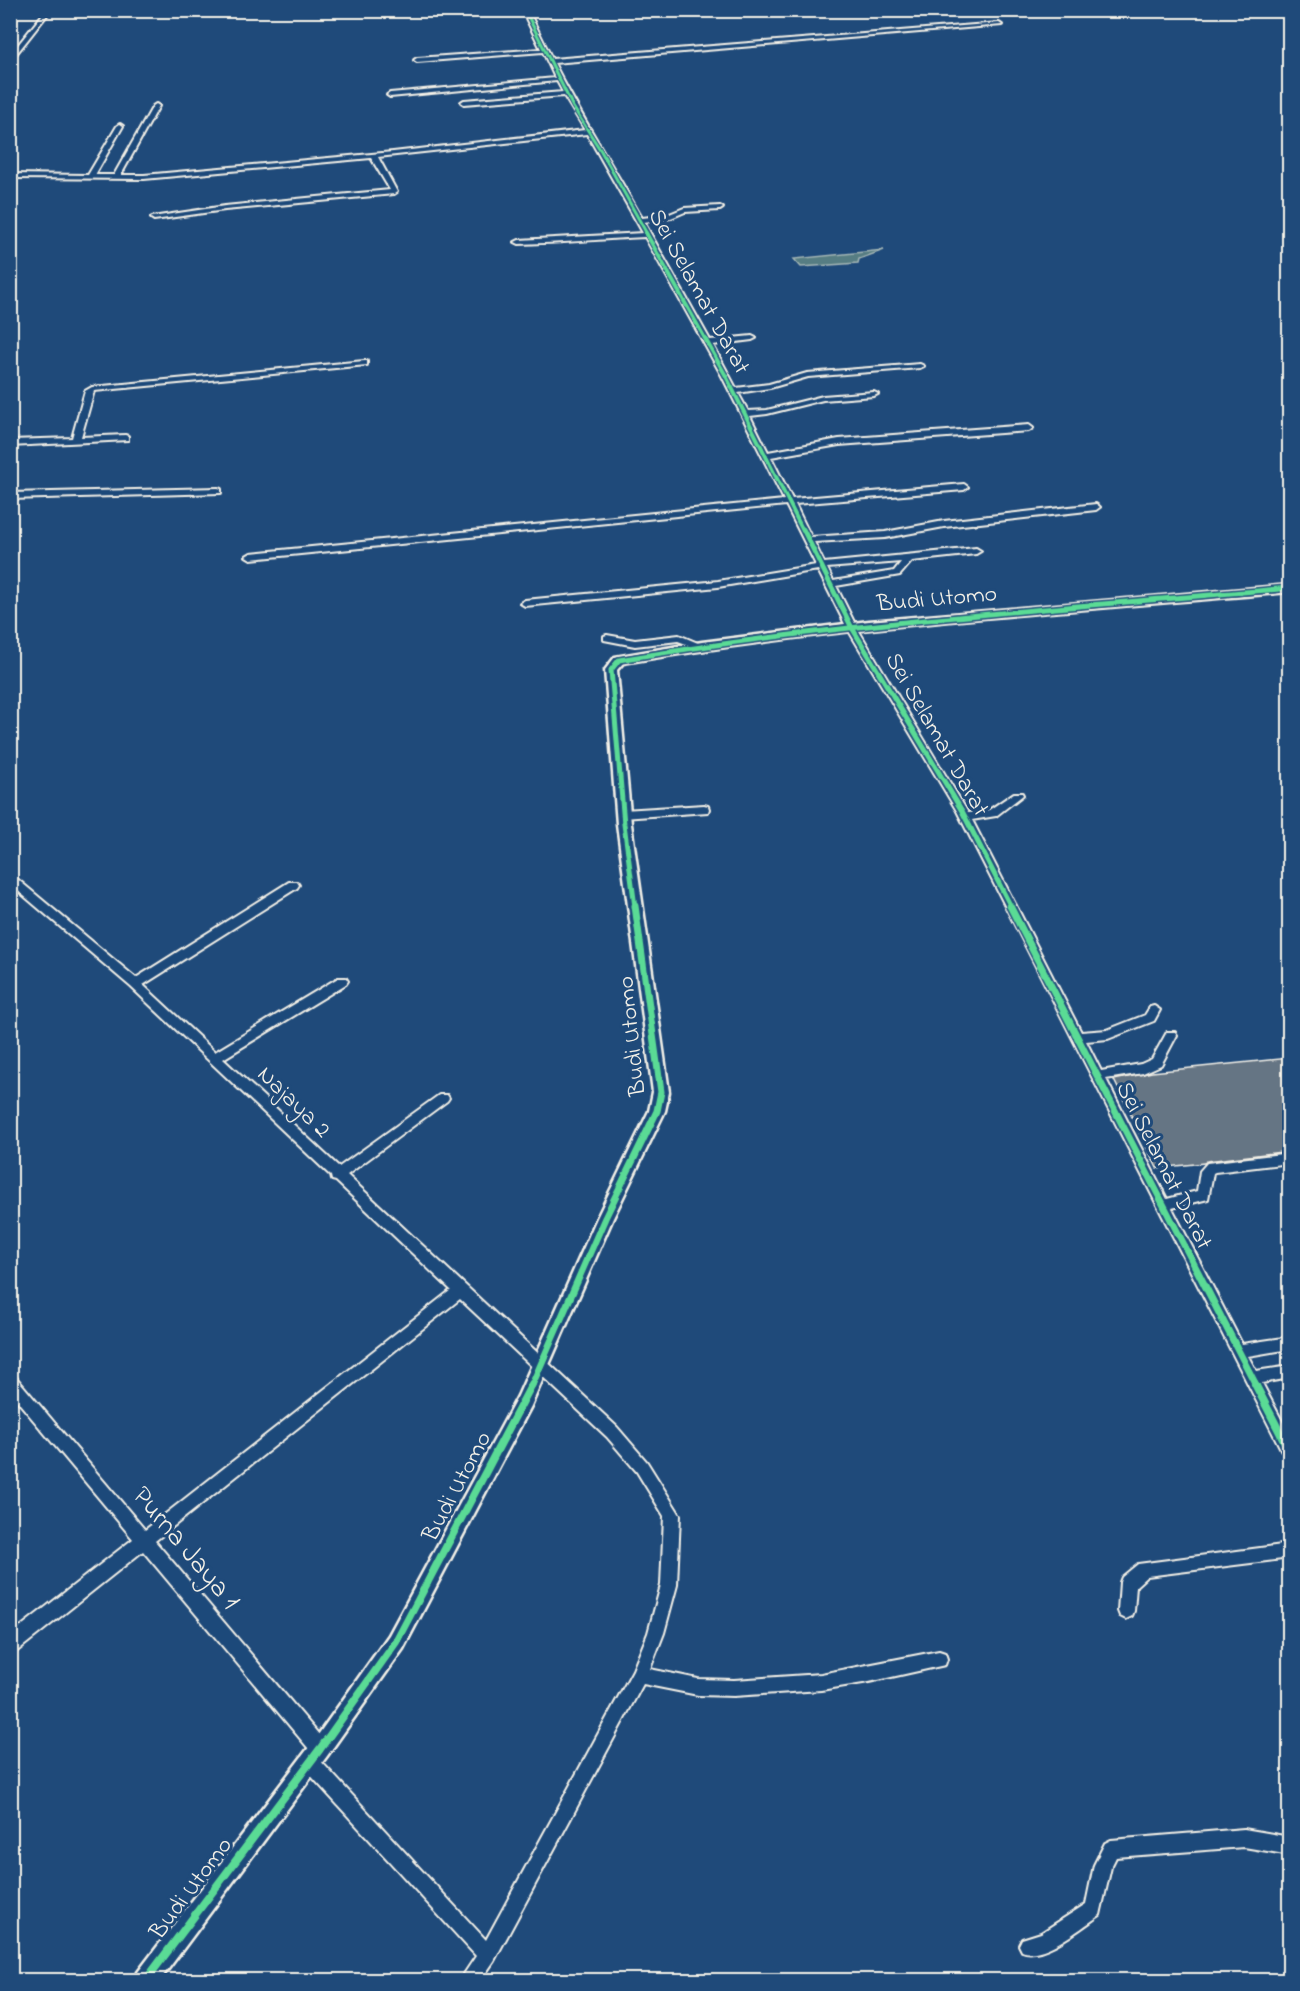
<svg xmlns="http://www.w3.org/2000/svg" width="1300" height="1991" font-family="'Indie Flower',sans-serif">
  <rect width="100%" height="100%" fill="#1f4a7a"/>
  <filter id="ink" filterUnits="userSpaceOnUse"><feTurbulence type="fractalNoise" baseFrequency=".0167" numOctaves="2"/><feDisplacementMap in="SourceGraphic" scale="12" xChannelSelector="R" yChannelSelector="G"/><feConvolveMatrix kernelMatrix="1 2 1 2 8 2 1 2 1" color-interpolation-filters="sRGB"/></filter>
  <g filter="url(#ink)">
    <!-- green -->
    <path fill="#577d83" stroke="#a6b7b6" stroke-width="1.5" d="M884,250l-25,9 -1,4 -57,4 -7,-8z"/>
    <!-- building -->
    <path fill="#657484" stroke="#f4f1e8" stroke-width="1.5" d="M1290,1058v93l-83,10 -3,2 -47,5 -43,-88 38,-8z"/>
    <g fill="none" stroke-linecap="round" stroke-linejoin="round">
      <defs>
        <g id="minor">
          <path d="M46,10h5l-41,52v-7z"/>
          <path d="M522,10h26l-18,4 22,45 447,-36 3,2 -448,38c26,52 59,103 88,155l25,-3 17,-7 36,-2 3,2 -3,2 -35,2 -14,6 -27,4 66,118 42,-4 4,2 -4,2 -39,5 23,43 33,-4 38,-11 113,-9 4,2 -4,2 -112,9 -38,11 -32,5 10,18 19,-1 56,-14 51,-4 4,2 -4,2 -51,4 -56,14 -17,2 18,36 71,-13 190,-14 4,3 -4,3 -190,14 -68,12 21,42 172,-15 4,3 -4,3 -169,14 16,33 74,-5 59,-11 152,-17 4,3 -4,3 -152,17 -59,11 -71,4 10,21 152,-15 5,3 -5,3 -64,7 -12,14 -64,11 20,40 112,187 21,-3 25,-17h8l1,2 -27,21 -24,4 109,212 26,-2 38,-15 5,-8 4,-1 6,4 -6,11 -46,18 -22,2 15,30 40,-7 11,-5 15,-27h8l2,3 -16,30 -18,8 -37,6 61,120 30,-8 3,-20 7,-8 83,-10v10l-75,9 -2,1 -5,26 -36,9 70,136 48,-7v12l-42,7 8,15 34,-5v12l-28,5 28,53v23l-5,-2 -328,-646 -111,-185 -28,-56 -100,17 -193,19 -5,-3 5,-3 193,-19 98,-16 -30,-60 -535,54 -5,-3 5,-3 533,-53 -62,-124 -77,-139c-42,2 -84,6 -126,7l-4,-2 4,-2 124,-7 -56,-99 -209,23 19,35 -3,2 -169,16 -71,10 -3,-2 1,-1 73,-11 165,-16 -19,-32 -227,21 -134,-1v-4l78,1 29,-49 3,-2 3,2 -28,49h19l39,-69 3,-2 3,2 -38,69h23l249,-23 192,-22 -21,-34 -100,8 -3,-2 3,-2 99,-8 -6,-11 -167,16 -3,-2 3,-2 165,-15 -12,-26 -126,10 -3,-2 3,-2 124,-9zM901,562l-7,9 -61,10 -6,-13z"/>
          <path d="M364,361h3v4l-273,26 -13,46 44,-2 3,1v4l-118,6v-6l62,-2 13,-47 7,-4z"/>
          <path d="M218,488l3,1v4l-211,6v-6z"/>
          <path d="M607,635l28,5 44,-5 26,11 -5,3 -22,-8 -43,5 -31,-6v-4z"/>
          <path d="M704,805l4,1 1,3 -1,3 -85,6 -5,-4 5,-4z"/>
          <path d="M10,873l126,105 153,-96h8l2,3 -2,3 -154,97 72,67 123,-74h8l2,3 -2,3 -123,75 116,108 100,-72h8l2,3 -2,3 -100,74 270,252 30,35 30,48 3,5 -3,70 -13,48 -14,36 48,10 36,1 87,-6 118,-23 6,2 2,6 -2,6 -76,17 -48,8 -87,6 -36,-1 -55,-11 -149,277 -13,19h-20l3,-6 12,-18 -172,-188 -2,-6 2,-6 6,-2 6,2 170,184 147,-270 15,-37 13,-48 3,-69 -27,-44 -30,-35 -147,-138 -305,242 171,202 2,6 -2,6 -6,2 -6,-2 -171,-204 -127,101 -6,2v-19l123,-96 -123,-147v-17l5,1 130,154 306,-240 -115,-109 -4,-1 -1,-4 -200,-189 -121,-103z"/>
          <path d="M1290,1544v14l-143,18 -11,10 -2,25 -2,5 -6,3 -6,-3 -2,-5 2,-29 2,-5 16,-13z"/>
          <path d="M1244,1829l46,8v18l-46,-8 -128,10 -5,10 -11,48c-18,12 -57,45 -78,36l-3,-6 3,-6 19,-6 45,-29 8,-39 11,-22 6,-3z"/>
        </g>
        <path id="tertiary" d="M1290,585v7c-223,19 -446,33 -667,71l-6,7 14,154 38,268 -4,19 -52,107 -82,188 -128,243 -76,107 -167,224h-25l3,-8 175,-230 76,-107 129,-239 79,-178 52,-107 4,-19 -36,-268 -12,-154 10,-13 87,-15 167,-21z"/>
      </defs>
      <!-- minor casing -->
      <use href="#minor" stroke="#f4f1e8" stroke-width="4"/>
      <!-- tertiary casing -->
      <use href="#tertiary" stroke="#f4f1e8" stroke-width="5"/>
      <!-- minor -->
      <use href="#minor" fill="#1f4a7a" fill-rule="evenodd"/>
      <!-- tertiary -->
      <use href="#tertiary" fill="#1f4a7a" fill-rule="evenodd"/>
      <defs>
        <path id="cycleway-far4" d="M525,10l48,97 28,44 46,83"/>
        <path id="cycleway-far3" d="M646,233l80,143 77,155"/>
        <g id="cycleway-far2">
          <path d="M803,529l48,97 111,185 49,96"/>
          <path d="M635,907l-11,-83 -13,-154 8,-10c222,-38 447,-52 671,-72"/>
        </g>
        <g id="cycleway-far1">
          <path d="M1010,906l246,479"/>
          <path d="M532,1385l73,-167 52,-107 4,-19 -26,-186"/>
        </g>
        <g id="cycleway">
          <path d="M1255,1384l35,68"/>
          <path d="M146,1980l174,-231 76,-107 136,-258"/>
        </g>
      </defs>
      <!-- cycleway-far4 casing -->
      <use href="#cycleway-far4" stroke="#1f4a7a" stroke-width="5"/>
      <!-- cycleway-far3 casing -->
      <use href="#cycleway-far3" stroke="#1f4a7a" stroke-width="6"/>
      <!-- cycleway-far2 casing -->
      <use href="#cycleway-far2" stroke="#1f4a7a" stroke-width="8"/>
      <!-- cycleway-far1 casing -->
      <use href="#cycleway-far1" stroke="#1f4a7a" stroke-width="10"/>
      <!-- cycleway casing -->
      <use href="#cycleway" stroke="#1f4a7a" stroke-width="12"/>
      <!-- cycleway-far4 -->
      <use href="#cycleway-far4" stroke="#5adb95" stroke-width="3"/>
      <!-- cycleway-far3 -->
      <use href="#cycleway-far3" stroke="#5adb95" stroke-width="4"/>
      <!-- cycleway-far2 -->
      <use href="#cycleway-far2" stroke="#5adb95" stroke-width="5"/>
      <!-- cycleway-far1 -->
      <use href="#cycleway-far1" stroke="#5adb95" stroke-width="7"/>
      <!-- cycleway -->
      <use href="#cycleway" stroke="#5adb95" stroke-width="8"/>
    </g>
  </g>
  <g text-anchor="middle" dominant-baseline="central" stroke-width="6" stroke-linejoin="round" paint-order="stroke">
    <!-- street labels -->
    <g font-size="24" fill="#f4f1e8" stroke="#1f4a7a">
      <text transform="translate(698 292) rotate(61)">Sei Selamat Darat</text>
      <text transform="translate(937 600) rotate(-5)">Budi Utomo</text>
      <text transform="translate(936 735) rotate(60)">Sei Selamat Darat</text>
      <text transform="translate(633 1036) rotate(-96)">Budi Utomo</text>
      <text transform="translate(293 1103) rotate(44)">Najaya 2</text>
      <text transform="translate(1163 1166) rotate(63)">Sei Selamat Darat</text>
      <text transform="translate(458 1487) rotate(-62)">Budi Utomo</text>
      <text transform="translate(192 1889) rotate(-53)">Budi Utomo</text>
    </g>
    <!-- near-street labels -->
    <g font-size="28" fill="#f4f1e8" stroke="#1f4a7a">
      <text transform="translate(185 1549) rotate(50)">Purna Jaya 1</text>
    </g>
  </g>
  <!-- margin -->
  <rect width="1300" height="1991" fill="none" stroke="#1f4a7a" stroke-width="36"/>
  <rect x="18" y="18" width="1264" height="1955" fill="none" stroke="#f4f1e8" stroke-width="2" filter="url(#ink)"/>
</svg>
